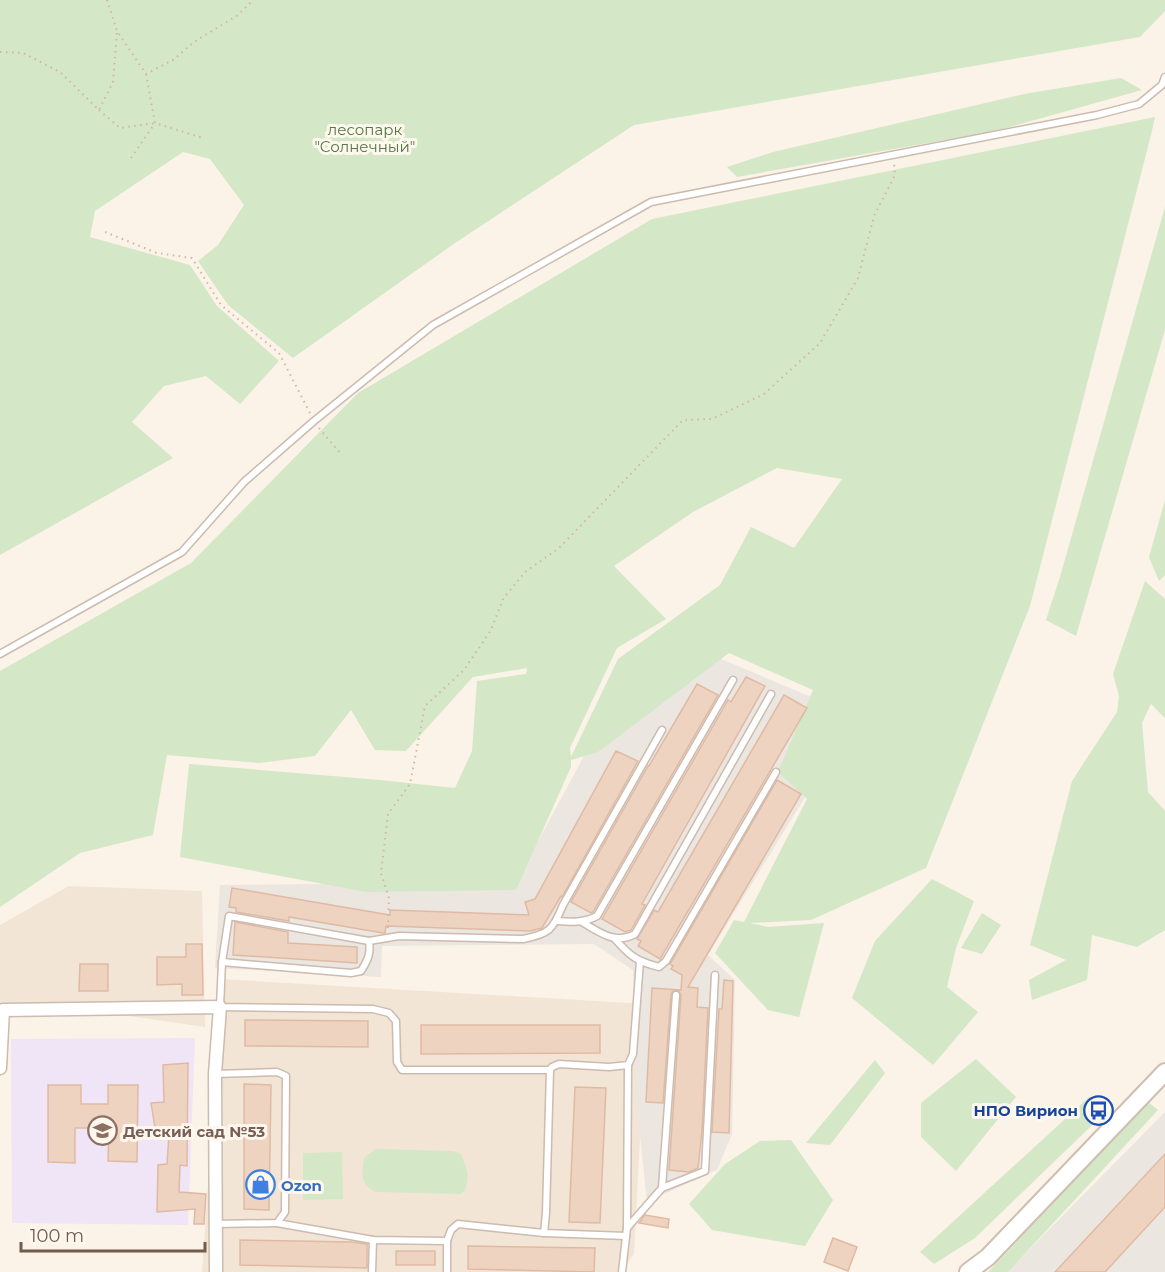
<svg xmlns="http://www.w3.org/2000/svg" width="1165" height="1272" font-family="Montserrat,sans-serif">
  <rect width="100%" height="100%" fill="#fbf3e7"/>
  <!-- residential -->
  <g fill="#f2e5d6">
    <path d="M69,886l133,5 3,136 -83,-12 -119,-2 -3,71v-159z"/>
    <path d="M222,979l425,25 -13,250 -14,18h-418z"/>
  </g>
  <!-- industrial -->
  <g fill="#ece6e1">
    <path d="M721,659l95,40 -9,95 -99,161 27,25 -3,154 -15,36 -70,32 -12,-113 -2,-119 -39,-26 -212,2 -1,31 -166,-9 5,-83 296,-3 75,-139z"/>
    <path d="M1165,1112v160h-158z"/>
  </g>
  <!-- education -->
  <path fill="#f0e4f7" d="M195,1038l-7,187 -176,-2 -1,-184z"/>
  <!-- green -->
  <g fill="#d4e7c7" fill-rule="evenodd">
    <path d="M0,0h1165v11l-25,26 -506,88 -179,118 -162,115 -65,-53 -30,-44 20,-16 26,-40 -34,-46 -27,-7 -88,59 -5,26 100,28 27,41 62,55 -39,43 -34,-28 -42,10 -32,36 41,36 -173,97z"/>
    <path d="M1121,78l21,12 -147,41 -258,46 -10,-10 46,-15 251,-58z"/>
    <path d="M1155,117l-4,18 -121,471 -104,262 -115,52 -61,3 18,4 56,-4 -25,94 -31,-7 -53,-57 19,-33 10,2 63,-123 -29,-27 35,-82 -84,-37 -131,99 -27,8v7l-55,123 -150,2 -186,-35 9,-93 191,16 75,8 17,-37 5,-70 49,-7 1,-6 -54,9 -67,74 -31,-1 -24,-40 -36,46 -56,7 -92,-8 -14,80 -73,18 -80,54v-236l191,-108 167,-170 294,-174zM777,468l65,11 -48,69 -43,-21 -31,58 -102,74 -47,98 -1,-9 47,-100 49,-29 -52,-53 79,-54z"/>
    <path d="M1165,207v123l-89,306 -30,-16 14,-43z"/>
    <path d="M1165,500v75l-6,6 -10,-24z"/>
    <path d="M1145,581l20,18v119l-14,-14 -9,19 6,69 17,19v119l-28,17 -45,-12 -5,45 -55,20 -3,-20 37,-20 -36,-15 42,-164 45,-69 2,-16 -6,-22z"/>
    <path d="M932,879l42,22 -18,47 -9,39 31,25 -45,53 -81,-67 23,-57z"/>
    <path d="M982,913l19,12 -19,29 -21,-6z"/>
    <path d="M976,1059l40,38 -60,74 -35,-34v-34z"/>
    <path d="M875,1060l10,13 -55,72 -24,-2z"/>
    <path d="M1089,1097l25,7 -139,134 -41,26 -14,-12z"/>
    <path d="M1148,1102l10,8 -150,162h-20z"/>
    <path d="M791,1140l42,60 -28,46 -93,-16 -23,-26 36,-40 35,-23z"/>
    <path d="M375,1149l78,2 8,3c6,17 9,18 4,37l-5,3 -85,-2c-16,-10 -13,-18 -11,-34z"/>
    <path d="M342,1152l1,47 -40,1v-47z"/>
  </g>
  <!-- building -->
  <g fill="#eed3c1" stroke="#dfbaa3" stroke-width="1.5">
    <path d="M746,677l19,9 -123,218 3,1 -14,25 -6,2 -23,-13 126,-219 3,2z"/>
    <path d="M697,684l21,11 -125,217 -2,1 -20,-11 77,-136h1z"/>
    <path d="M784,695l23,13 -147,251 -22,-13 3,-5 -4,-2 17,-29 4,2z"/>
    <path d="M616,751l22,10 -76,136 -1,-1 -19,32 -12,3 -144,-5 -1,7h-2l-94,-16v4l-53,-9v-4l-7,-1 3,-19 158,27v-5l139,5 -4,-13 10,-3z"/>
    <path d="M777,780l24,14 -113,193 10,1 -1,19 11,1 -6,123 -4,37 -9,4 -20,-2 12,-175 -2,-4 -3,-1 -4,2 -1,3 -8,108 -17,-1 6,-114 29,2 1,-15 -11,-6 2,-3 -3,-2z"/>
    <path d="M235,922l53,10v11l69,4v16l-124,-8z"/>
    <path d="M186,944h16l1,51h-21v-11l-25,1v-28h29z"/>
    <path d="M80,964h28v27h-29z"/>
    <path d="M724,980l9,1 -4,152 -17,-1 7,-123h3z"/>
    <path d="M245,1020l123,1v26l-123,-1z"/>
    <path d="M421,1025h179v28l-179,1z"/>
    <path d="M188,1063l-1,103 -7,-1 -1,27 27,2 -2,30h-10l1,-15 -38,3 1,-47 9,-1 2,-30h-13l-5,-31 13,-1 -1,-37z"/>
    <path d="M244,1084l27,1 -2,125 -25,-1z"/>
    <path d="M48,1085h33v19h27v-19h30l-1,77 -29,-1 1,-33h-34v35l-27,-1z"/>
    <path d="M575,1087l31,1 -6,135 -31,-1z"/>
    <path d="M1165,1154v53l-60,65h-50z"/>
    <path d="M645,1215l24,4 -1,9 -29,-5z"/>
    <path d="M833,1238l24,9 -9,24 -24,-9z"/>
    <path d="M240,1240l112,2 15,2v24l-127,-3z"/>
    <path d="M468,1246l127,2 -1,24 -126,-3z"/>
    <rect x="396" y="1251" width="39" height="14"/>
  </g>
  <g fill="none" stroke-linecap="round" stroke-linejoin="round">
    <defs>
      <g id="service">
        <path d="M0,654l182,-102 62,-70 70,-61 119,-96 218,-123 446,-87 42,-11 23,-19 3,-8"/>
        <path d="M557,921c14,1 27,2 40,-5l136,-236"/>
        <path d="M582,922c17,10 33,23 53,12l136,-240"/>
        <path d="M615,939c15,17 21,22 44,28l7,-6 110,-189"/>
        <path d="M222,962l129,11 10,-2c7,-11 10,-18 8,-30"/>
        <path d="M550,1070h-148l-5,-8 -1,-41 -7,-8 -16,-4 -153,-2 2,-45 7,-46 140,25 30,-5 124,3c26,-5 30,-9 40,-34l99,-175"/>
        <path d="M215,1074l62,-2 9,4 -1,136 -8,11 -61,1"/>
        <path d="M662,1188l14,-193"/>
        <path d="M277,1223l96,17 74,1 4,-11 7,-6 86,9 82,3"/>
        <path d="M627,1228l35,-40 43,-17 10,-196"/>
        <path d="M544,1233l2,-20 4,-143 2,-3 7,-3 50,3 19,-2 5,-11 7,-93"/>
        <path d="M447,1241v31"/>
        <path d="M372,1272l1,-32"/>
        <path d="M622,1272l5,-44 1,-163"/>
      </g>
      <path id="minor" d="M0,1068l3,-58 217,-3 -5,67 1,198"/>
      <path id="secondary" d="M968,1272l20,-15 177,-185"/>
    </defs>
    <!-- service casing -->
    <use href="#service" stroke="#ccbbae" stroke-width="9"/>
    <!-- minor casing -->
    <use href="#minor" stroke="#ccbbae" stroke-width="15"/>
    <!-- secondary casing -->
    <use href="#secondary" stroke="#d0bdaf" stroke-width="20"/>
    <!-- path -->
    <g stroke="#d3b6a4" stroke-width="2" stroke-dasharray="1.5 4.5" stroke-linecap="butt">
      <path d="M107,0l10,31 29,43 27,-14 21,-18 44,-27 15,-15"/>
      <path d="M0,52l23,1 37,19 39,38 14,-28 4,-50"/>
      <path d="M146,74l9,49 48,15"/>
      <path d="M99,110l21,18 35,-5"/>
      <path d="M131,158l24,-35"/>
      <path d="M105,232l52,21 35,5 29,47 58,48 31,60"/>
      <path d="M319,428l21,25"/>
      <path d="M388,928l1,-30 -8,-25 7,-59 22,-30 15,-78 39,-36 27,-40 12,-31 22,-27 34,-24 124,-128 29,-1 52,-25 56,-51 38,-65 16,-62 21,-41 -1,-12"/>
    </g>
    <!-- service -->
    <use href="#service" stroke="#fff" stroke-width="6"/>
    <!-- minor -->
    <use href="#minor" stroke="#fff" stroke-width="12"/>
    <!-- secondary -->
    <use href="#secondary" stroke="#fff" stroke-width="16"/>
  </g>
  <!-- icons -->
  <defs>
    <symbol id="bus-ring" viewBox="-11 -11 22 22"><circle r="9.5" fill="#fef7ed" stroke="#1a4fb4" stroke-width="1.5"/><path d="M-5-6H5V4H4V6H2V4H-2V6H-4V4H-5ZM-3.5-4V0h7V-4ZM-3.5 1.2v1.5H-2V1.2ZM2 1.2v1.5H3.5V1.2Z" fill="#1a4fb4"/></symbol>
    <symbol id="school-ring" viewBox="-11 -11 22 22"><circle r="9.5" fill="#fef7ed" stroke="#8d6e63" stroke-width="1.5"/><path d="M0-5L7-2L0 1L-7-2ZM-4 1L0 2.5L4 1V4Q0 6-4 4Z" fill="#8d6e63"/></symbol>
    <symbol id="shop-ring" viewBox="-11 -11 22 22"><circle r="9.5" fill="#fef7ed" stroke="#3f7fe0" stroke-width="1.5"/><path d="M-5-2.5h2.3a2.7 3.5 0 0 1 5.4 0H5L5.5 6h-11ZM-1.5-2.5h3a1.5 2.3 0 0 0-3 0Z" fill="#3f7fe0"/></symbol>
  </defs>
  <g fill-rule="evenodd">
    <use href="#bus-ring" x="1082" y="1094" width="33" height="33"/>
    <use href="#school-ring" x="86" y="1114" width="33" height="33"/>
    <use href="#shop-ring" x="244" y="1168" width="33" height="33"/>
  </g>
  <g text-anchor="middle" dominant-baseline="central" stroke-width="6" stroke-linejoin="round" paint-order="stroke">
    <!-- park labels -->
    <g font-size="15" fill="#547846" stroke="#fef7ed">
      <text x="365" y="129">лесопарк<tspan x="365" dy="17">"Солнечный"</tspan></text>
    </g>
    <!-- transit labels -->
    <g font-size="15" font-weight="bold" fill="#164399" stroke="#fef7ed" text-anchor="end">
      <text x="1078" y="1110">НПО Вирион</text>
    </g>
    <!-- education labels -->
    <g font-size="15" font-weight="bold" fill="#785e54" stroke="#fef7ed" text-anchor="start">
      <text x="123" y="1131">Детский сад №53</text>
    </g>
    <!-- shop labels -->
    <g font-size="15" font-weight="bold" fill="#366cbe" stroke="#fef7ed" text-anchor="start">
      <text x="281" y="1185">Ozon</text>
    </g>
  </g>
  <!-- scale -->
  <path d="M21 1242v9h184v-9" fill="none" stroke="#735b4d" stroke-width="3"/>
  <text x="30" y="1242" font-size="18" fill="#735b4d" stroke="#fef7ed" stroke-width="4.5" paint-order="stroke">100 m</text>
</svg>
